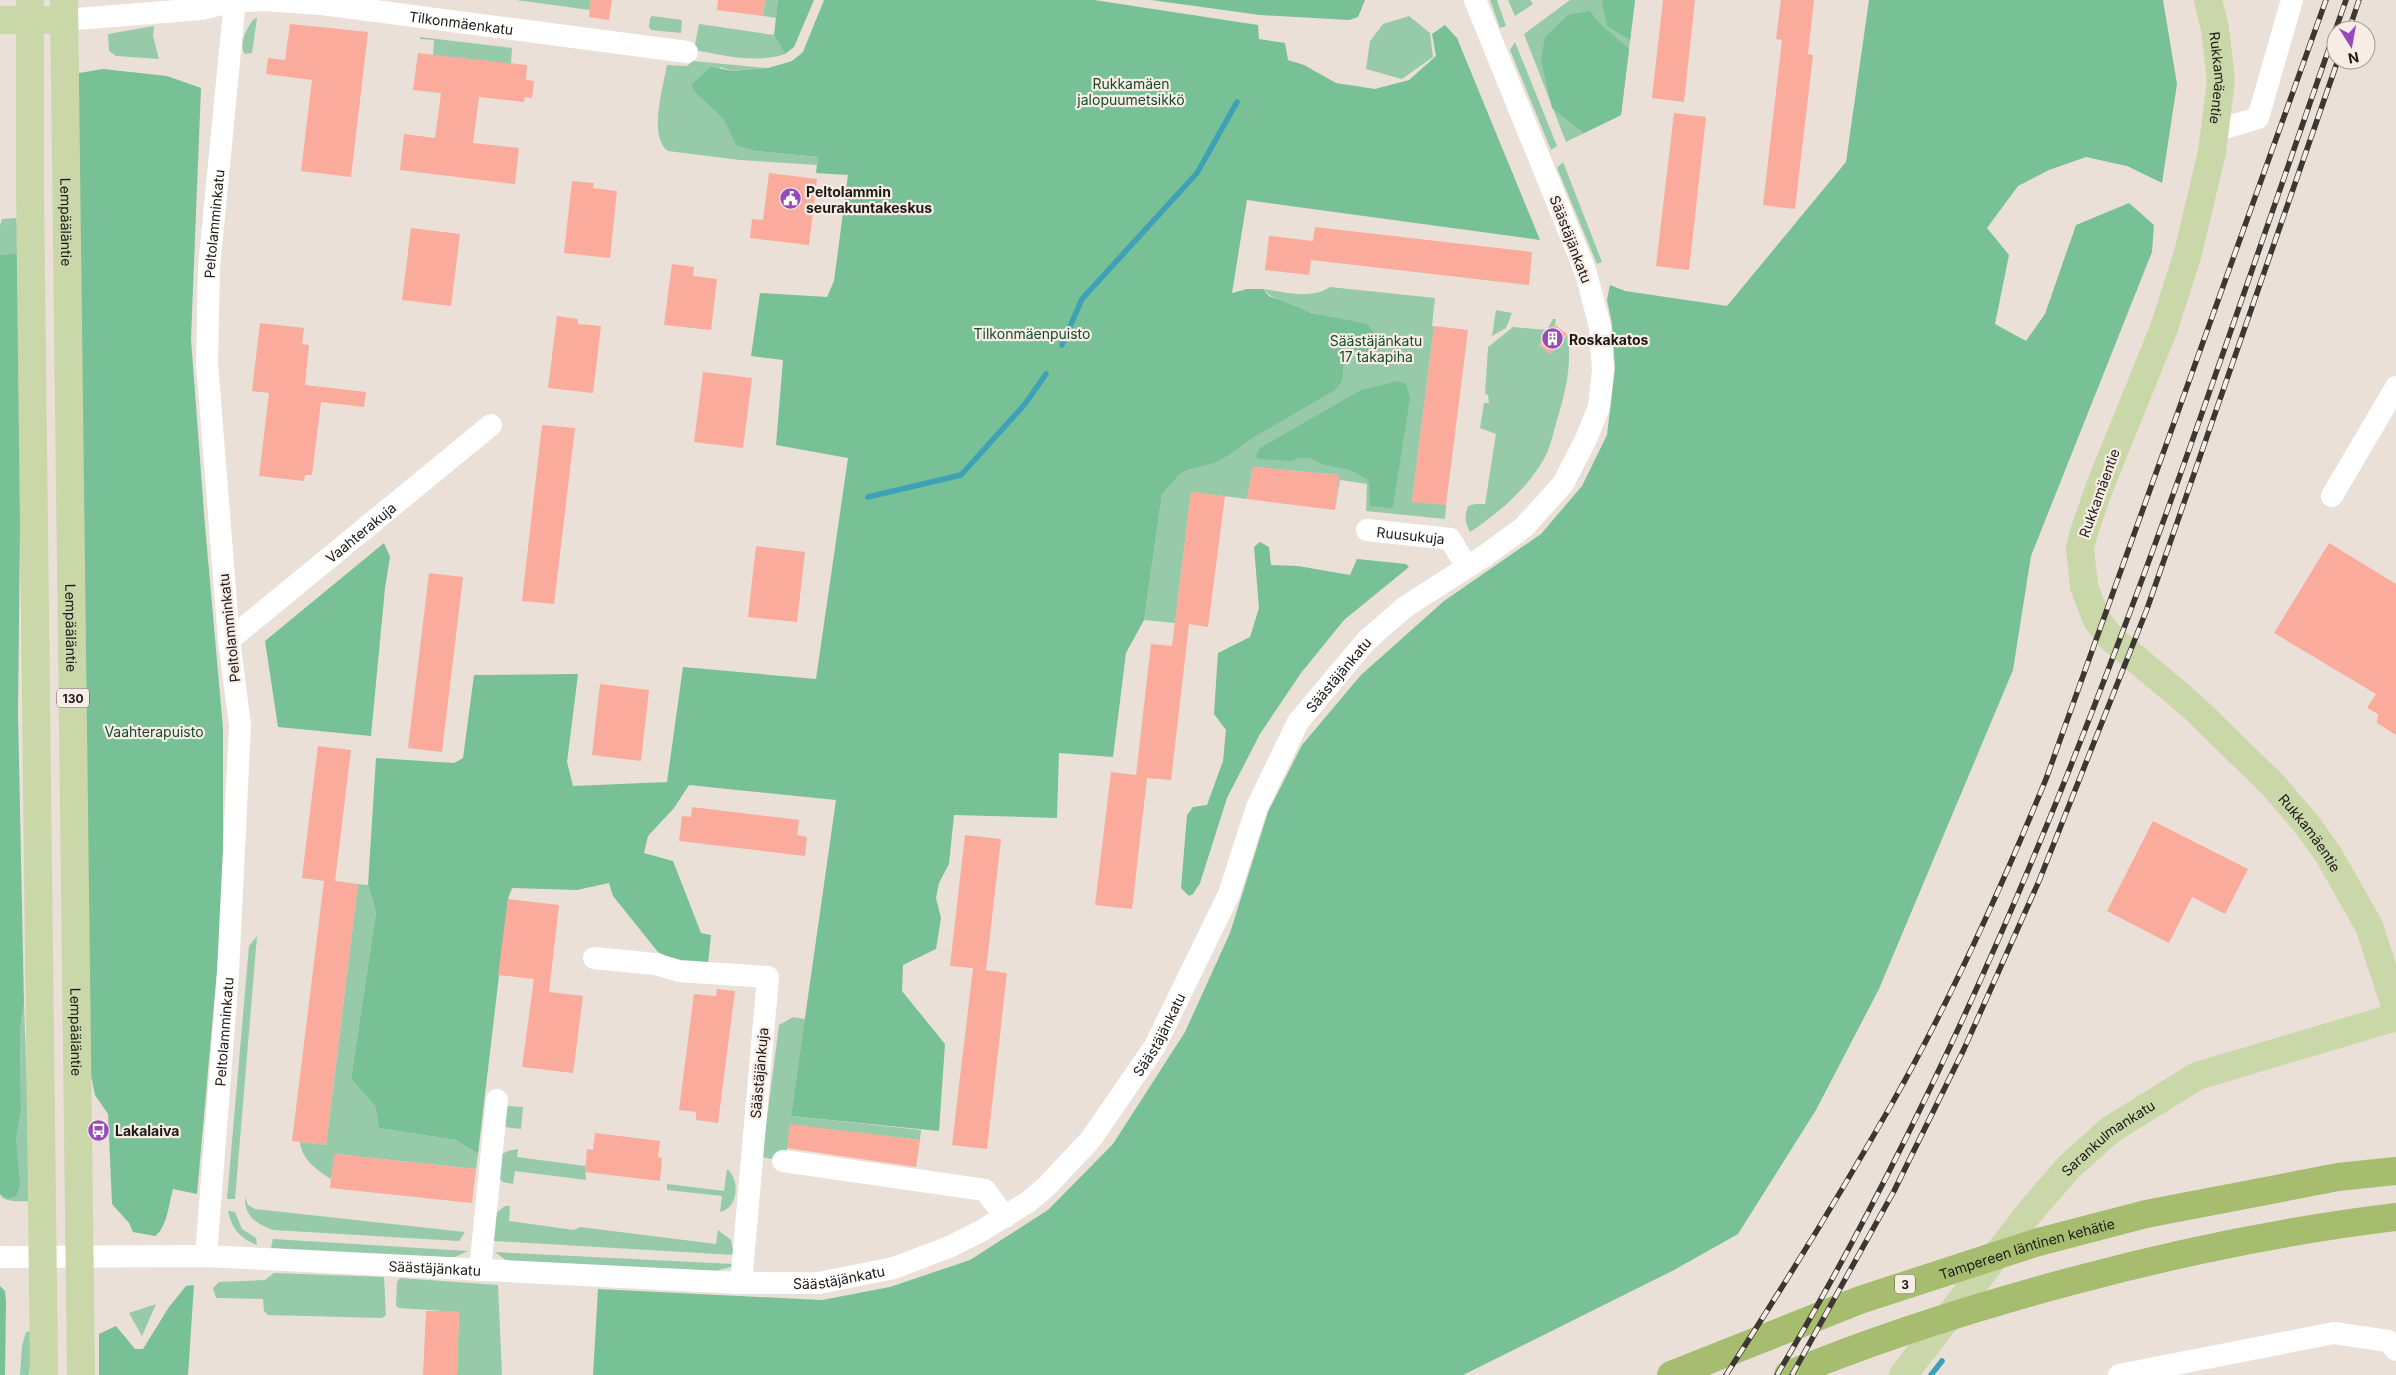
<svg xmlns="http://www.w3.org/2000/svg" width="2396" height="1375" font-family="Inter,sans-serif">
  <rect width="100%" height="100%" fill="#eae0d7"/>
  <!-- green -->
  <g fill="#96caa9">
    <path d="M516,0h75l-1,10z"/>
    <path d="M765,0h13l-2,18 -13,-2z"/>
    <path d="M1490,0h7l9,26 -6,2z"/>
    <path d="M1508,0h22l3,4 -18,12z"/>
    <path d="M1570,0h65l-14,115 -55,27 -42,-108z"/>
    <path d="M652,16l30,4 -1,13 -30,-3 -2,-3 1,-9z"/>
    <path d="M1409,16l21,17 3,24 -31,22 -36,-10 4,-28 13,-17z"/>
    <path d="M257,18l-5,35 -7,1c-7,-9 2,-27 9,-35z"/>
    <path d="M699,24l75,11 11,19c-29,10 -62,1 -91,-4z"/>
    <path d="M154,26l-1,10 6,23 -43,-3 -7,-5 -1,-17z"/>
    <path d="M420,37l92,11 -1,16 -78,-9 1,-15 -14,-1z"/>
    <path d="M1515,42l42,104 -6,4 -41,-100z"/>
    <path d="M693,61l75,7 -35,3 -14,-4 38,84 61,6 -1,8 -77,-5 -72,-9c-20,-15 -5,-63 -1,-86l20,1z"/>
    <path d="M1563,162l39,100 -5,2 -40,-96z"/>
    <path d="M16,218l7,42 -14,-6 -9,1v-30l2,-6z"/>
    <path d="M1330,287l105,11 -3,28h2l-22,175 34,4 -1,14 -79,-8 1,-27 -27,-4 -5,30 4,-35 -86,-8 -6,32 -56,-7 -16,131 -31,-3 18,-126 17,-19 9,-5 24,-6 16,-8 26,-19 85,-118c-23,-5 -60,-13 -76,-30 23,3 47,11 67,-2z"/>
    <path d="M1496,310l16,3 -6,15 -14,8z"/>
    <path d="M1553,319h3l-1,6 -16,20 12,9 17,-20c4,35 -3,60 -13,93 -3,10 -5,21 -10,30 -16,30 -47,57 -75,75 -5,-10 -6,-15 -2,-26l7,-2h10l11,-70 -16,-6 4,-25h5l-1,-8 -3,-1 3,-47 25,-20 34,3z"/>
    <path d="M358,884l10,1 8,27 -25,167 24,27 4,22 77,12 22,14 -2,15 -141,-15 -4,25c-13,-8 -30,-20 -31,-37l26,3z"/>
    <path d="M257,936l-22,263h-8l22,-253z"/>
    <path d="M24,1004l7,197c-11,0 -22,2 -31,-5l5,2 16,-86 -1,-82z"/>
    <path d="M793,1017l12,2 -14,97 130,14 -1,10 -130,-15 -4,34 -3,2 -21,-4 17,-132z"/>
    <path d="M507,1106l16,1 -2,22 -16,-2z"/>
    <path d="M518,1149l-1,8 68,9 1,14 -71,-9 -2,13 -10,-2 -5,-5 4,-23 6,-3z"/>
    <path d="M727,1169c13,10 12,39 -7,43l2,-16 -55,-6v-6l57,7z"/>
    <path d="M245,1197l3,8 7,4 210,23 -6,9 -186,-11c-18,-7 -28,-13 -28,-33z"/>
    <path d="M505,1206h5l-1,15 65,9 6,-3 136,17 2,-14 13,10 3,15 -241,-14 3,-28z"/>
    <path d="M228,1211l7,1 7,17 14,9 1,7c-17,-7 -25,-16 -29,-34z"/>
    <path d="M273,1239l195,12 -13,6h-7l-177,-9z"/>
    <path d="M495,1252l238,12 -2,3 -16,4 -208,-10z"/>
    <path d="M274,1273l110,4 2,38 -4,3 -114,-3 -4,-4 -1,-12 -47,-1 -3,-10 6,-6 46,-2z"/>
    <path d="M400,1278l98,7 4,90h-45l2,-63 -60,-4 -3,-2 1,-24z"/>
    <path d="M156,1304l-14,32 -13,-23z"/>
    <path d="M33,1331l-4,44h-9l2,-29 4,-14z"/>
  </g>
  <!-- forest -->
  <g fill="#78c095">
    <path d="M778,0h36l-20,47 -9,7 -11,-19z"/>
    <path d="M824,0h270l164,25 1,14 26,4 3,17 16,5 32,18 39,6 34,-9 27,-24 -4,-22 13,-9 12,13 83,202 -293,-40 -15,93 15,-4h16l6,7 43,17 55,11 11,14 -3,10 -6,5 -9,-3h-15l-3,31 -7,9 -81,47 -26,19 -16,8 -24,6 -9,5 -17,19 -18,126 -18,33 -13,104 -54,-4 -2,65 -103,-3 -5,49 -10,19 -3,15 5,20 -5,31 -33,16 -1,26 43,53 -6,87 -148,-15 45,-316 -147,-15 -15,23 -26,28 -4,17 29,8 28,72 10,2 -3,28h-27l-23,-11 -45,-56 -4,-13 -32,7 -65,-2 -4,11 -30,255 -22,-14 -77,-12 -4,-22 -24,-27 25,-167 -8,-27 8,-127 78,5 9,-5 11,-83 104,-1 -11,88 6,24 94,-4 16,-115 133,12 32,-221 -72,-13 7,-85 -32,-4 9,-63 67,4 7,-16 14,-106 -32,-2 2,-16 -61,-6 -21,-6 -12,-26 -31,-29 -1,-6 19,-17 22,4 35,-3 24,-7 11,-9z"/>
    <path d="M1151,0h214l-7,17 -9,3 -89,-5z"/>
    <path d="M1602,0h33l-5,40 -23,-14z"/>
    <path d="M1869,0h294l14,84 -15,99 -35,-17 -41,-9 -37,13 -31,16 -31,42 22,27 -14,69 31,17 19,-27 31,-89 53,-22 25,22 -2,27 -121,304 -18,114 -134,319 -63,121 -78,124 -64,36 -211,105h-870l5,-86 224,11 68,-13 80,-27 78,-50 65,-66 72,-112 45,-99 38,-121 34,-67 59,-70 83,-74 97,-67 41,-48 25,-51 8,-67 -3,-44 -5,-24 3,-15 15,6 102,15 119,-144z"/>
    <path d="M1590,11l9,12 30,26 -8,66 -37,18 -32,-25 -11,-48 4,-23 23,-22z"/>
    <path d="M103,69l64,7 34,12 -10,251 14,187 18,202v176l-26,290 -24,-5c-4,14 -6,39 -18,47l-22,-4 -4,-9 -17,-19 -4,-90 -13,-19 -8,-39 -10,-972 2,-11z"/>
    <path d="M9,254h8l6,6 -5,453 6,291 -4,26 1,82 -5,27 4,46 -3,10c-5,4 -13,5 -17,-1v-939z"/>
    <path d="M1398,381l8,3 4,14 -17,108 -2,2 -21,-2 -1,-23 -2,-4 -17,-9 -29,-6 -10,-6h-12l-7,3 -34,-2 -2,-3 4,-8 101,-58z"/>
    <path d="M1260,542l9,5 2,18 27,1 52,9 7,-16 49,5 3,3 -65,53 -43,53 -41,61 -33,64 -27,85 -7,11 -4,2 -8,-8 6,-73 6,-8 14,-2 16,-44 3,-31 -12,-16 4,-61 32,-16 9,-29 -5,-61z"/>
    <path d="M384,543l6,14 -5,31 -14,148 -93,-9 -13,-86z"/>
    <path d="M194,1285l-6,90h-89v-41l17,-8 19,23h8l26,-42 17,-21z"/>
    <path d="M0,1286l5,5 1,11 -1,73h-5z"/>
  </g>
  <g fill="none" stroke-linecap="round" stroke-linejoin="round">
    <!-- stream -->
    <g stroke="#3da1b8" stroke-width="5.5">
      <path d="M1062,345l20,-46 115,-126 40,-71"/>
      <path d="M868,497l93,-22 64,-71 21,-30"/>
      <path d="M1931,1375l11,-14"/>
    </g>
  </g>
  <!-- building -->
  <g fill="#fbab9c">
    <path d="M591,0h21l-3,20 -20,-3z"/>
    <path d="M718,0h47l-2,16 -46,-6z"/>
    <path d="M1663,0h32l-11,102 -32,-4z"/>
    <path d="M1781,0h33l-6,54 5,1 -18,154 -32,-4 19,-165 -6,-1z"/>
    <path d="M290,24l78,8 -17,145 -50,-6 11,-91 -46,-6 2,-16 17,2z"/>
    <path d="M418,53l109,12 -1,15 8,1 -2,17 -7,-1 -1,5 -45,-5 -6,46 46,5 -4,36 -115,-14 4,-36 31,4 6,-45 -28,-3z"/>
    <path d="M1674,113l32,4 -17,153 -33,-4z"/>
    <path d="M769,173l48,6 -8,66 -59,-7 2,-19 11,1z"/>
    <path d="M572,181l22,2 -1,5 24,3 -7,67 -46,-5z"/>
    <path d="M1315,227l217,25 -3,33 -218,-25 -2,15 -44,-5 4,-34 44,5z"/>
    <path d="M411,228l49,6 -9,72 -49,-6z"/>
    <path d="M672,264l22,3 -1,9 24,3 -6,51 -47,-5z"/>
    <path d="M557,316l21,3v5l23,2 -8,67 -45,-5z"/>
    <path d="M260,323l44,5 -2,16 7,1 -4,40 61,7 -2,15 -43,-5 -9,73h-7l-1,6 -45,-5 10,-83 -17,-2z"/>
    <path d="M1555,325l12,9 -16,20 -12,-9z"/>
    <path d="M1434,326l34,4 -22,175 -34,-3z"/>
    <path d="M703,372l49,6 -9,70 -49,-6z"/>
    <path d="M542,425l33,3 -21,176 -32,-3z"/>
    <path d="M1253,467l86,8 -4,35 -88,-11z"/>
    <path d="M1191,492l34,4 -17,131 -19,-3 -18,156 -24,-2 -15,131 -37,-4 16,-133 25,3 15,-131 21,2z"/>
    <path d="M2329,543l67,41v151l-19,-12 1,-9 -11,-6 9,-14 -102,-61z"/>
    <path d="M756,546l49,6 -8,70 -49,-5z"/>
    <path d="M429,573l34,4 -21,175 -34,-4z"/>
    <path d="M600,684l49,6 -8,71 -49,-6z"/>
    <path d="M318,746l33,4 -16,131 23,3 -32,261 -34,-4 32,-260 -22,-3z"/>
    <path d="M692,807l107,13 -2,15 10,2 -2,19 -126,-15 3,-25 9,1z"/>
    <path d="M2153,821l95,48 -23,45 -33,-17 -23,46 -62,-32z"/>
    <path d="M965,835l36,4 -15,131 -8,-1 29,4 -20,176 -35,-4 21,-177 -23,-2z"/>
    <path d="M508,899l51,6 -10,87 34,4 -10,77 -51,-6 12,-88 -36,-4z"/>
    <path d="M717,989l18,2 -17,132 -22,-3v-8l-17,-2 15,-116 22,2z"/>
    <path d="M790,1124l130,16 -4,27 -129,-19z"/>
    <path d="M595,1133l65,8 -2,16 4,1 -2,23 -75,-9 2,-23 6,1z"/>
    <path d="M334,1154l142,15 -4,34 -142,-15z"/>
    <path d="M426,1311h33l-2,64h-34z"/>
  </g>
  <g fill="none" stroke-linecap="round" stroke-linejoin="round">
    <!-- minor -->
    <g stroke="#fff" stroke-width="22">
      <path id="s1" d="M65,20l136,-11 29,-7 34,-2 58,4 365,48"/>
      <path d="M2215,131l43,-13 34,-118"/>
      <path d="M2332,496l64,-109"/>
      <path id="s2" d="M1367,530l83,9 17,28"/>
      <path id="s3" d="M229,640l262,-215"/>
      <path d="M594,958l61,6 24,7 89,6 -27,306"/>
      <path d="M783,1161l202,29 20,27"/>
      <path id="s4" d="M206,1256l22,-283 12,-248 -11,-85 -22,-277 2,-96 26,-267"/>
      <path id="s5" d="M0,1257l206,-1 535,27h78l75,-15 55,-21 32,-16 47,-29 18,-15 45,-48 64,-93 74,-152 28,-87 41,-85 68,-81 39,-34 78,-50 40,-29 40,-44 23,-45 13,-32 4,-37 -3,-43 -14,-54 -111,-273"/>
      <path d="M480,1270l17,-170"/>
      <path d="M2119,1375l215,-42 54,8 8,9"/>
    </g>
    <!-- major -->
    <g stroke="#cad7a9" stroke-width="28">
      <path d="M30,0v191l14,1184"/>
      <path id="s6" d="M64,0l17,1375"/>
      <path id="s7" d="M2208,0l7,29 6,51 -9,72 -24,101 -24,75 -64,158 -16,46 -4,16 4,39 13,33 14,18 81,68 82,80 34,40 20,28 41,72 27,83"/>
      <path d="M0,20h48"/>
      <path id="s8" d="M1903,1375l130,-167 36,-41 41,-37 87,-54 199,-59"/>
    </g>
    <!-- highway -->
    <g stroke="#a6bd6f" stroke-width="28">
      <path id="s9" d="M1671,1375l189,-75 175,-57 111,-29 192,-37 58,-6"/>
      <path d="M1788,1375c94,-39 190,-69 288,-95 105,-28 212,-50 320,-63"/>
    </g>
    <defs>
      <g id="rail">
        <path d="M2349,30l10,-30"/>
        <path d="M1726,1375c57,-88 112,-177 164,-268 60,-105 110,-216 156,-328l280,-779"/>
        <path d="M1777,1375c256,-428 404,-907 569,-1375"/>
        <path d="M1792,1375l102,-184 70,-142 75,-168 108,-272 191,-549"/>
      </g>
    </defs>
    <!-- rail casing -->
    <use href="#rail" stroke="#3c3733" stroke-width="5.5"/>
    <!-- rail -->
    <use href="#rail" stroke="#f7ede4" stroke-width="4" stroke-dasharray="11" stroke-linecap="butt"/>
  </g>
  <!-- icons -->
  <defs>
    <symbol id="civic-disc" viewBox="-11 -11 22 22"><circle r="9.5" fill="#984abb" stroke="#f7ede4"/><path d="M-.6-6.5H3V-4.5H.6V-3L4-1V1h2V6H-6V1h2V-1L-.6-3ZM-1.2 2.5V6h2.4V2.5Z" fill="#fff"/></symbol>
    <symbol id="building-disc" viewBox="-11 -11 22 22"><circle r="9.5" fill="#984abb" stroke="#f7ede4"/><path d="M-4-6H4V6H1V3H-1V6H-4ZM-2.5-4.3h1.7v1.8h-1.7ZM.8-4.3h1.7v1.8H.8ZM-2.5-1h1.7V.8h-1.7ZM.8-1h1.7V.8H.8Z" fill="#fff"/></symbol>
    <symbol id="bus-disc" viewBox="-11 -11 22 22"><circle r="9.5" fill="#984abb" stroke="#f7ede4"/><path d="M-5-6H5V4H4V6H2V4H-2V6H-4V4H-5ZM-3.5-4V0h7V-4ZM-3.5 1.2v1.5H-2V1.2ZM2 1.2v1.5H3.5V1.2Z" fill="#fff"/></symbol>
  </defs>
  <g fill-rule="evenodd">
    <use href="#civic-disc" x="778" y="186" width="25" height="25"/>
    <use href="#building-disc" x="1540" y="326" width="25" height="25"/>
    <use href="#bus-disc" x="86" y="1118" width="25" height="25"/>
  </g>
  <g text-anchor="middle" dominant-baseline="central" stroke-width="4.5" stroke-linejoin="round" paint-order="stroke">
    <!-- shield labels -->
    <g fill="#f7ede4" stroke="#5e5954" stroke-width="1">
      <rect x="57" y="688.5" width="32" height="19" rx="4"/>
      <rect x="1895" y="1274.5" width="20" height="19" rx="4"/>
    </g>
    <g font-size="12" font-weight="bold" fill="#1d1916">
      <text x="73" y="698">130</text>
      <text x="1905" y="1284">3</text>
    </g>
    <!-- street labels -->
    <g font-size="14" fill="#1d1916" stroke="#f7ede4">
      <text stroke="none"><textPath href="#s1" startOffset="399">Tilkonmäenkatu</textPath></text>
      <text stroke="none"><textPath href="#s7" startOffset="79">Rukkamäentie</textPath></text>
      <text stroke="none"><textPath href="#s6" startOffset="222">Lempääläntie</textPath></text>
      <text stroke="none"><textPath href="#s4" startOffset="1035">Peltolamminkatu</textPath></text>
      <text transform="translate(1571 239) rotate(69)">Säästäjänkatu</text>
      <text transform="translate(2099 493) rotate(-70)">Rukkamäentie</text>
      <text stroke="none"><textPath href="#s3" startOffset="170">Vaahterakuja</textPath></text>
      <text stroke="none"><textPath href="#s2" startOffset="44">Ruusukuja</textPath></text>
      <text stroke="none"><textPath href="#s6" startOffset="628">Lempääläntie</textPath></text>
      <text transform="translate(229 628) rotate(-96)">Peltolamminkatu</text>
      <text stroke="none"><textPath href="#s5" startOffset="1665">Säästäjänkatu</textPath></text>
      <text stroke="none"><textPath href="#s7" startOffset="949">Rukkamäentie</textPath></text>
      <text stroke="none"><textPath href="#s6" startOffset="1032">Lempääläntie</textPath></text>
      <text stroke="none"><textPath href="#s4" startOffset="225">Peltolamminkatu</textPath></text>
      <text stroke="none"><textPath href="#s5" startOffset="1260">Säästäjänkatu</textPath></text>
      <text transform="translate(759 1073) rotate(-85)">Säästäjänkuja</text>
      <text stroke="none"><textPath href="#s8" startOffset="315">Sarankulmankatu</textPath></text>
      <text stroke="none"><textPath href="#s9" startOffset="378">Tampereen läntinen kehätie</textPath></text>
      <text stroke="none"><textPath href="#s5" startOffset="435">Säästäjänkatu</textPath></text>
      <text stroke="none"><textPath href="#s5" startOffset="840">Säästäjänkatu</textPath></text>
    </g>
    <!-- park labels -->
    <g font-size="14" fill="#144b2f" stroke="#f7ede4">
      <text x="1131" y="83">Rukkamäen<tspan x="1131" dy="16">jalopuumetsikkö</tspan></text>
      <text x="1032" y="333">Tilkonmäenpuisto</text>
      <text x="1376" y="340">Säästäjänkatu<tspan x="1376" dy="16">17 takapiha</tspan></text>
      <text x="154" y="731">Vaahterapuisto</text>
    </g>
    <!-- poi labels -->
    <g font-size="14" font-weight="bold" fill="#1d1916" stroke="#f7ede4" text-anchor="start">
      <text x="806" y="191">Peltolammin<tspan x="806" dy="16">seurakuntakeskus</tspan></text>
      <text x="1569" y="339">Roskakatos</text>
      <text x="115" y="1130">Lakalaiva</text>
    </g>
  </g>
  <!-- north arrow -->
  <g transform="translate(2351 45) rotate(169)"><circle r="24" fill="#f7ede4" stroke="#a09892"/>
  <path d="M0-4L9 19L0 12L-9 19Z" fill="#984abb"/>
  <text y="-8" font-size="14" font-weight="bold" text-anchor="middle" fill="#1d1916">N</text>
  </g>
</svg>
